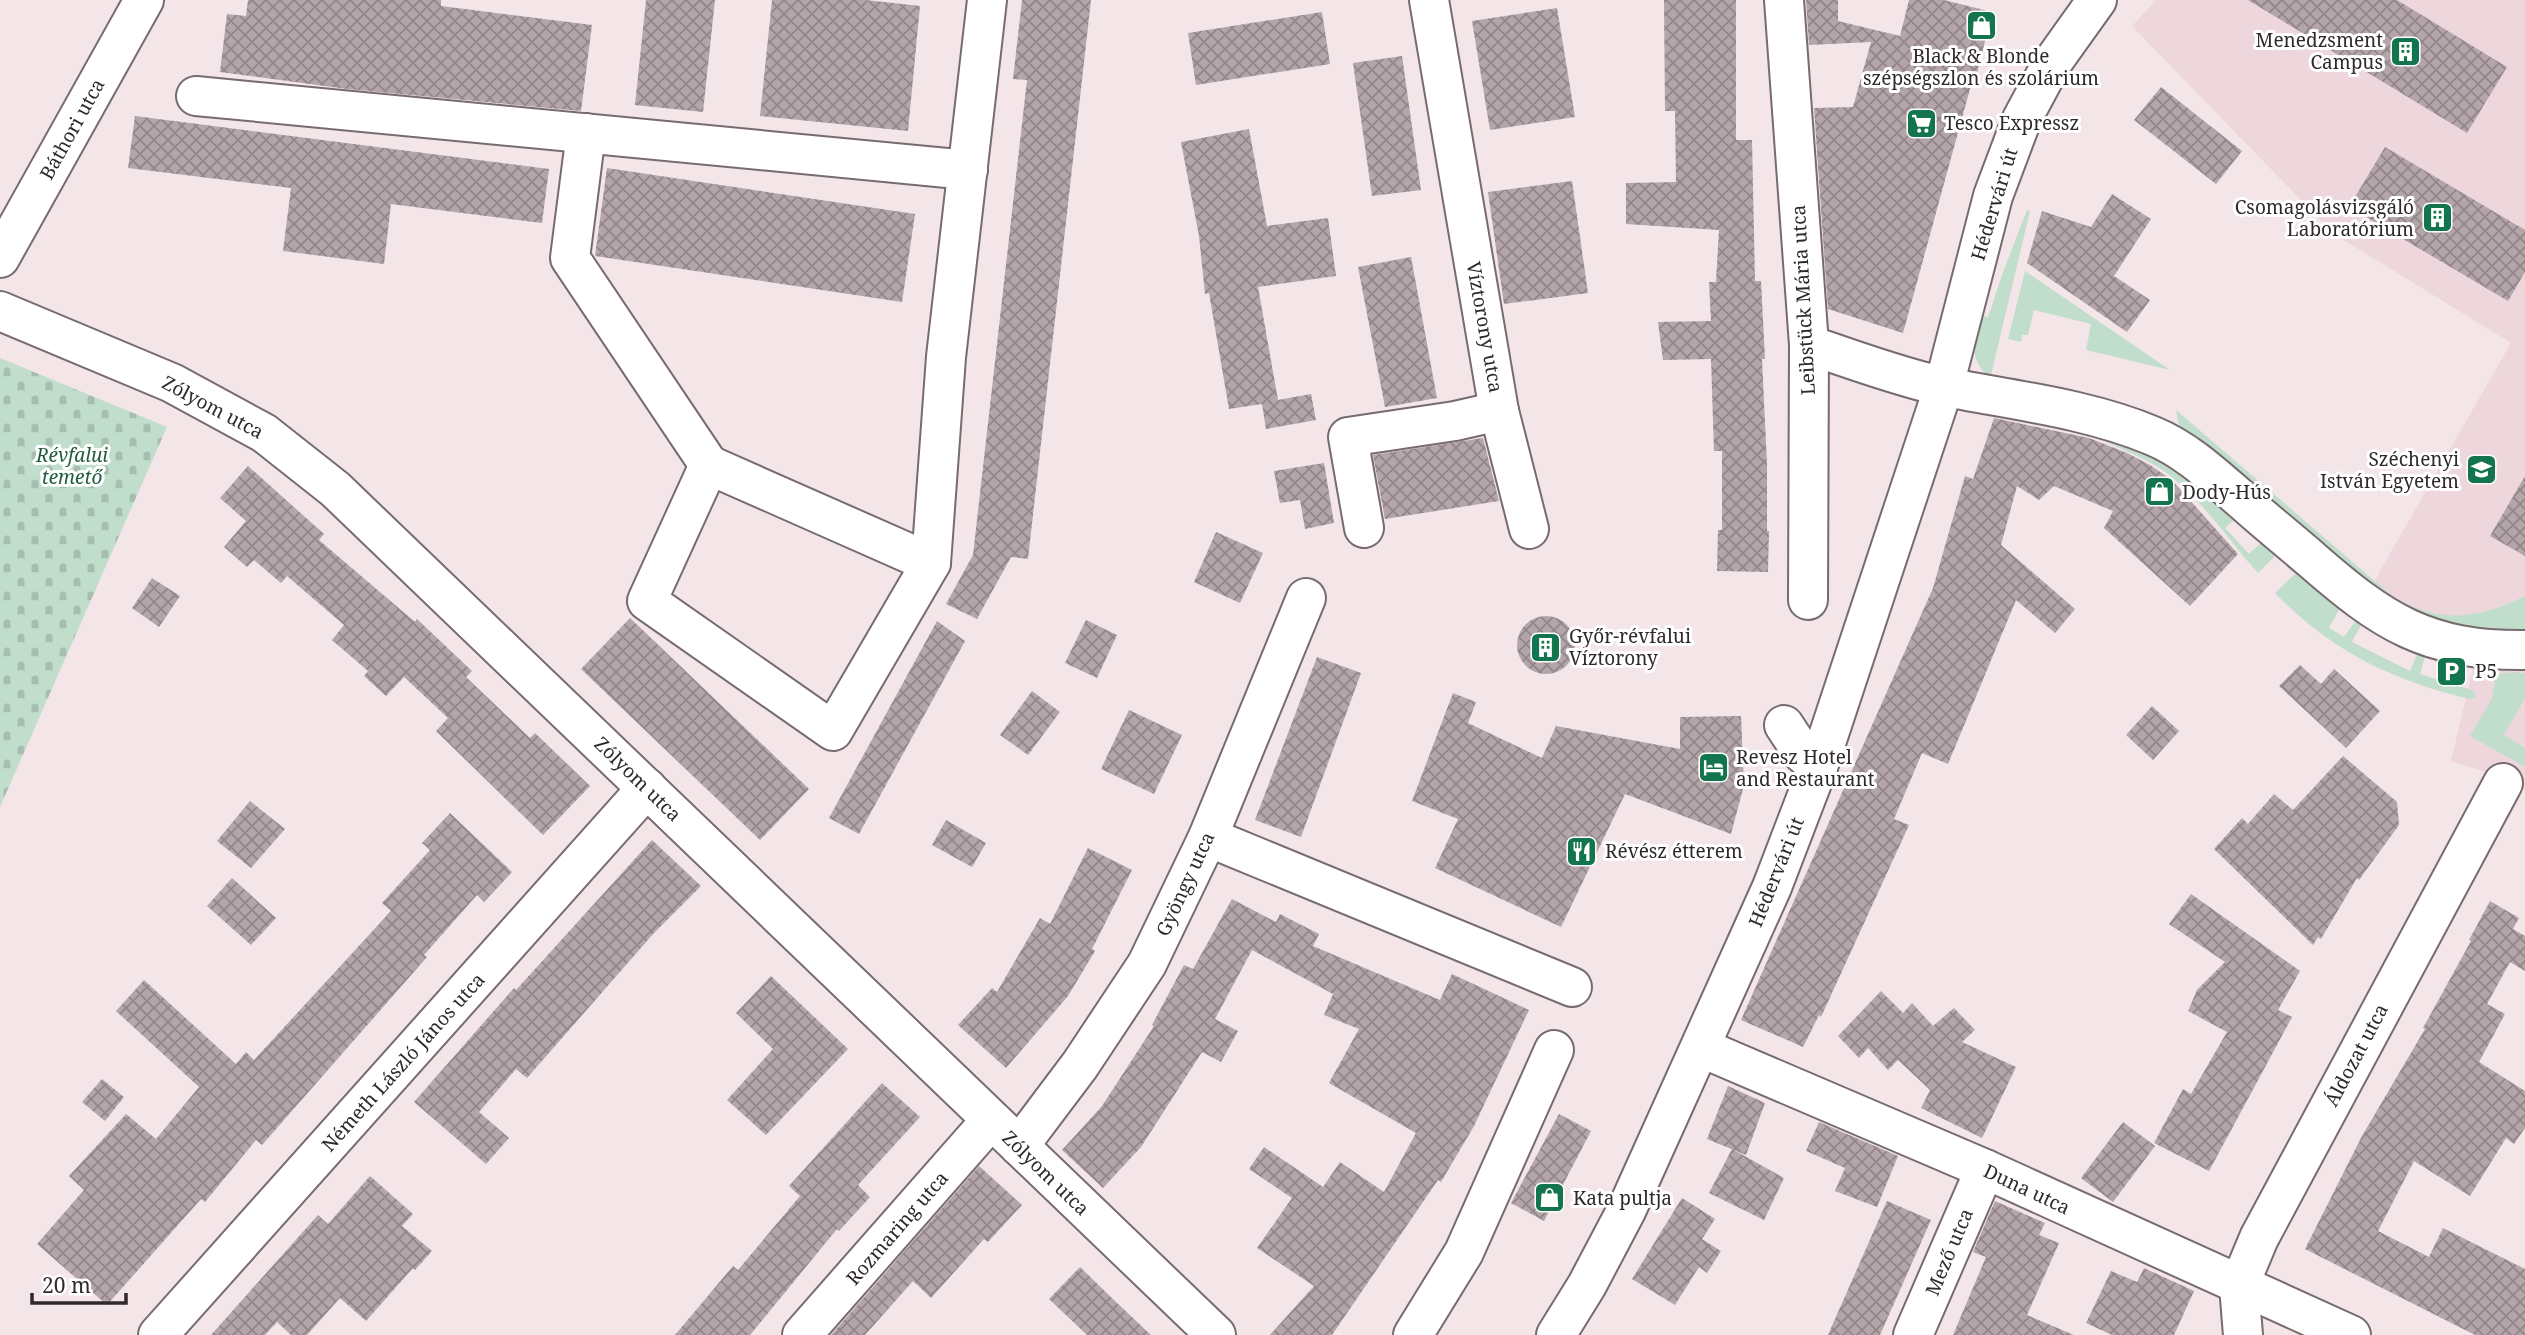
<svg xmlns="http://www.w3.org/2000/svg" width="2525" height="1335" font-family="'Noto Serif',serif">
  <defs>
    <pattern id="cemetery-stones" width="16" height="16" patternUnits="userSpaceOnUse" patternTransform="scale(1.75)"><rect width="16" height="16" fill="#c1decd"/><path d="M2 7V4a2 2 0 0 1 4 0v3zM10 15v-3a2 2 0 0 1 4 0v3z" fill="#a6beb0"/></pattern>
    <pattern id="building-cross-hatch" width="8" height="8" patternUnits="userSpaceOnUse" patternTransform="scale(1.75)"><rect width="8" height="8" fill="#b3a5a9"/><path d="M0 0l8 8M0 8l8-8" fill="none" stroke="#92868a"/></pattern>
  </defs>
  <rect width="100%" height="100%" fill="#f3e5e8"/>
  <!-- built -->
  <path fill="#edd7dc" d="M2156,0h369v790l-24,-13 -50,-16 28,-119 -114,-45 146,-254 -177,-109 -202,-208z"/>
  <!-- grass -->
  <g fill="#c1decd">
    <path d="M2027,210l3,1 -40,168c-22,-22 -17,-36 -12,-64l10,2 14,-42z"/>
    <path d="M2025,271l145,99 -84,-20 5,-26 -57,-14 -6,25h-6l-1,7 -13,-3z"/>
    <path d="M2176,410l215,185c45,29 87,25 134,1v43l-33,-1 -101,-34 -211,-174z"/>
    <path d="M2107,439c48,12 89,46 129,74v5l-11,10 24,26 13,-12 14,11 -1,3 -17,17c-28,-31 -52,-68 -85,-95 -19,-16 -44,-26 -68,-36z"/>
    <path d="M2297,572l43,36 -11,20 15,9 12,-17 5,5 -9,17 58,29 8,-19 8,1 -6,21 52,16 3,2v6l-6,1c-77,-19 -138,-48 -194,-106z"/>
    <path d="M2516,672l9,2v24l-21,37 21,13v19l-55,-31 22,-38 4,-24z"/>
  </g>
  <!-- cemetery -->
  <path fill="url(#cemetery-stones)" d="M0,358l167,69 -167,380z"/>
  <!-- building -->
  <g fill="url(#building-cross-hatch)">
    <path d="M248,0h193v6l151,19 -11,86 -234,-22 -127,-17 7,-58 19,2z"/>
    <path d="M646,0h69l-12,112 -68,-7z"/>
    <path d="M772,0h94l54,6 -12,125 -148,-15z"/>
    <path d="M1022,0h69l-63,559 -17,-2 -34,62 -31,-15 27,-49 54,-475 -14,-1z"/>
    <path d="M1664,0h72v140h16l3,141h6l4,78h-3l5,106v66h2l-1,41 -51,-1 1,-41h4v-79h-8l-3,-92 -48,1 -5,-38 53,-1 -2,-39h7l3,-52 -93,-6v-41l50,-1 -1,-71h-10z"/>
    <path d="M1806,0h32v21l62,15 9,-36h35l48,12 -16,66h-3l-70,255 -75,-24 -14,-201 39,-1 18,-65 -62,3z"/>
    <path d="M2248,0h149l110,67 -40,66z"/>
    <path d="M1557,8l18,109 -85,13 -18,-109z"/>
    <path d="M1322,12l8,52 -134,21 -8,-52z"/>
    <path d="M1402,56l19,134 -49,6 -19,-133z"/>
    <path d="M2161,87l81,64 -26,33 -82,-64z"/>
    <path d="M135,116l414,53 -7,54 -151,-19 -7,60 -101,-13 8,-63 -163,-20z"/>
    <path d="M1249,129l18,97 61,-8 8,58 -78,11 20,113 33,-6 5,26 -50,9 -4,-25 -33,5 -20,-116 -4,1 -6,-58 -18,-94z"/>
    <path d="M2385,147l140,83v42l-17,29 -159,-94z"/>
    <path d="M607,168l308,46 -13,88 -307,-46z"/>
    <path d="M1572,181l16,112 -84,11 -16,-112z"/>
    <path d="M2112,194l39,25 -37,57 36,24 -23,32 -100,-69 15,-52 49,16z"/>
    <path d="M1411,257l26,141 -52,9 -27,-140z"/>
    <path d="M1994,418l95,20 38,15 23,12 22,15 66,74 -48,52 -86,-78 9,-17 -59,-25 -15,14 -22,-14 -16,59 74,64 -20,24 -39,-33 -68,164 -26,-11 -28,66 15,6 -88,192 -2,-2 -16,32 -62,-27 192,-432 32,-112 8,3z"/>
    <path d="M1483,438l16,63 -114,18 -12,-64z"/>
    <path d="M1324,463l10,60 -29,6 -5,-29 -20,3 -6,-32z"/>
    <path d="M248,466l76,68 -5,6 96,82 2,-3 55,52 -6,6 64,61 5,-5 55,53 -47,49 -107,-104 12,-13 -44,-41 -18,19 -22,-20 4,-5 -36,-31 12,-15 -57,-49 -6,7 -27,-23 -7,7 -23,-20 22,-26 -26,-23z"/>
    <path d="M2525,476v80l-35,-20z"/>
    <path d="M1216,532l47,21 -23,50 -46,-21z"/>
    <path d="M152,578l28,18 -21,31 -27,-19z"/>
    <circle cx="1546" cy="645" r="29"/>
    <path d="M630,618l179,171 -49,51 -179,-171z"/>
    <path d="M1086,620l31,15 -20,43 -32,-15z"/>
    <path d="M937,621l28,20 -106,193 -30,-16z"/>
    <path d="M1317,657l44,16 -60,164 -46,-17z"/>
    <path d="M2300,665l21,19 13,-15 46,42 -34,37 -67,-62z"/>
    <path d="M1032,691l28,21 -32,43 -28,-20z"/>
    <path d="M1453,693l23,9 -8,21 74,35 14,-32 124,23v-32l61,-1 3,69 -13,49 -106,-40 -64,133 -126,-59 23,-49 -46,-18z"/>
    <path d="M2152,706l27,25 -26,29 -27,-25z"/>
    <path d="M1129,710l53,25 -28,59 -53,-25z"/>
    <path d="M2343,756l54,46 2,23 -40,55 -2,-2 -36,61 -3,-2 -5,8 -99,-96 28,-31 6,6 26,-30 19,16z"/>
    <path d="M250,801l35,28 -34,39 -34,-27z"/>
    <path d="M450,813l62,59 -28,30 -7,-7 -53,60 3,2 -165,188 -6,-5 -51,62 -4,-3 -94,106 -70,-61 47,-54 -15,-14 57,-62 30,25 43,-52 -83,-76 28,-31 92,84 10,-12 8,8 137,-149 -9,-8 48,-53 -8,-7z"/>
    <path d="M946,820l40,23 -14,24 -40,-22z"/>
    <path d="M652,840l49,46 -47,47 -127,145 -11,-9 -37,43 30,26 -23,26 -72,-62 100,-114 2,2z"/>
    <path d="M1088,848l44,22 -40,79 3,2 -27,45 -62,72 -48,-43 34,-37 5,4 43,-74 10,6z"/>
    <path d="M232,878l44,40 -25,27 -44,-39z"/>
    <path d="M2191,894l109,77 -22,39 14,7 -83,154 -55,-28 29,-54 8,5 36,-62 -39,-21 9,-21 28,-28 -56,-38z"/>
    <path d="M1232,899l44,23 4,-8 39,20 -6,12 127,54 12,-26 77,36 -55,116 -33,56 -3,-2 -106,155h-62l44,-49 -57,-38 35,-50 -43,-29 15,-22 59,40 17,-25 44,30 32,-59 -87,-50 30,-54 -35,-14 9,-21 -81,-44 -37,69 23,12 -17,31 -19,-10 -61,95 -38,41 -41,-38 40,-44 52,-80 -2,-1 32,-60 9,4z"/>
    <path d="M2490,901l29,17 -6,11 12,7v35l-15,-9 -23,42 18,10 -26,48 46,29v37l-11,16 -8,-6 -36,58 -56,-35 -36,70 51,26 14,-29 82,41v66h-50l-170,-86 57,-113 63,-107 -2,-1 48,-87 -2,-1z"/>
    <path d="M771,976l77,73 -82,86 -39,-35 46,-51 -37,-36z"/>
    <path d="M1881,991l22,22 9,-10 21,23 21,-18 21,22 -13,12 54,25 -34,71 -61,-30 9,-18 -32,-30 -10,10 -20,-22 -9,10 -21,-22z"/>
    <path d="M102,1079l22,18 -19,24 -23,-19z"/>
    <path d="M882,1083l38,34 -62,68 12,12 -31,34 -2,-2 -87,106h-75l58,-69 5,4 62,-74 -11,-10z"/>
    <path d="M1728,1086l37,17 -19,52 -39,-16z"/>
    <path d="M1559,1114l32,17 -47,90 -33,-18z"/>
    <path d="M1819,1122l79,34 -21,51 -42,-16 10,-23 -39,-17z"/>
    <path d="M2123,1122l32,24 -42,56 -32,-24z"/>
    <path d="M1732,1149l52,29 -20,42 -55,-27z"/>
    <path d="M979,1166l43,39 -34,37 -4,-3 -53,59 -18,-17 -48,54h-34z"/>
    <path d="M370,1176l43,38 -11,12 30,25 -17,19 -2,-2 -47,53 -26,-23 -33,37h-16l-14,-13 -12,13h-54l107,-120 10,9z"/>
    <path d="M1682,1198l33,21 -13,20 19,12 -14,22 -8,-6 -24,38 -43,-26z"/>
    <path d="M1887,1201l44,19 -51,115h-52z"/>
    <path d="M1995,1201l50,22 -6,12 20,8 -32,72 47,20h-121l33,-78 -13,-5z"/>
    <path d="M1080,1267l35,34 36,34h-64l-38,-36z"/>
    <path d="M2144,1268l50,23 -20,44h-62l-26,-12 25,-52 26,11z"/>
  </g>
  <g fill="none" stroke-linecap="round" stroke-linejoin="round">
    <defs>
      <g id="minor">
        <path d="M1784,0l25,345 -1,255"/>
        <path d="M196,96l772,74"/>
        <path d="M586,133l-16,125 139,207 -62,136 186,130 98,-168 15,-206 41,-357"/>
        <path d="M0,258l144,-258"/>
        <path d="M0,311l172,72 92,50 71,56 881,846"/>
        <path d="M1809,345c43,14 87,31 132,41 69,14 146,22 212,50 34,14 62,41 90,65 22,20 46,39 69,59 71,62 115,91 213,90"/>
        <path d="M1499,411l30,118"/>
        <path d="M709,465l222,98"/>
        <path d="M1364,528l-16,-91 107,-16 44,-10 -70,-411"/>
        <path d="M1784,725l19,29 15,13"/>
        <path d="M1208,837l364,150"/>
        <path d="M1702,1048l283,121 366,166"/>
        <path d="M1019,1146l61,-81 67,-101 61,-127 98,-239"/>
        <path d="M158,1335l489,-547"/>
        <path d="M802,1335l189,-215"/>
        <path d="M1413,1335l51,-83 90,-202"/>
        <path d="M1556,1335l31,-50 39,-74 146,-324 46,-120 126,-381 49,-190 29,-77 30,-56 45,-63"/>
        <path d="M1913,1335l72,-166"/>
        <path d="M2243,1335l-4,-49 20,-48 244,-455"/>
      </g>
    </defs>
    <!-- minor casing -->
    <use href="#minor" stroke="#786b6e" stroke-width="42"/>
    <!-- minor -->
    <use href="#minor" stroke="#fff" stroke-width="38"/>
  </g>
  <!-- icons -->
  <defs>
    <symbol id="shop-square" viewBox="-11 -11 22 22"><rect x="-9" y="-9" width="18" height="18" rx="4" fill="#12754d" stroke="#fff"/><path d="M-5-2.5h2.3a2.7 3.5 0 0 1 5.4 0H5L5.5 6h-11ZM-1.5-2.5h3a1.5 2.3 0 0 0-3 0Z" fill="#fff"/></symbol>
    <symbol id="building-square" viewBox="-11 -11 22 22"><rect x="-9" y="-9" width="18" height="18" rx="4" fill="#12754d" stroke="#fff"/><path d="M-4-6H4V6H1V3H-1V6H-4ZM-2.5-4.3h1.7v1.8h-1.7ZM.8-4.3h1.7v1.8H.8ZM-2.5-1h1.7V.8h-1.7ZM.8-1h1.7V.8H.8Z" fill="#fff"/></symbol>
    <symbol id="supermarket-square" viewBox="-11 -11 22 22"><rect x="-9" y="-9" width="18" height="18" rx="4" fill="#12754d" stroke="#fff"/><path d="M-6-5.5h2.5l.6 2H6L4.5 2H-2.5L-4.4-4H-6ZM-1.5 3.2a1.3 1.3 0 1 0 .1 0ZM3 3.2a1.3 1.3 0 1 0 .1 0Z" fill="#fff"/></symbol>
    <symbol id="university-square" viewBox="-11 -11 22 22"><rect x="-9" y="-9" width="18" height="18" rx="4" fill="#12754d" stroke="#fff"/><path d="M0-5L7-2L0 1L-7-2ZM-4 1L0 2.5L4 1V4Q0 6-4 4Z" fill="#fff"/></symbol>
    <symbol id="parking-square" viewBox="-11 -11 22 22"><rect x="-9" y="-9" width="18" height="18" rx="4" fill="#12754d" stroke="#fff"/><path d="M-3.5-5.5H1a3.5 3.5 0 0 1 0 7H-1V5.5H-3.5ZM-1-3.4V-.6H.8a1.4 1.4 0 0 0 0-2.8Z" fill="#fff"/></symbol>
    <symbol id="hotel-square" viewBox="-11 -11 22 22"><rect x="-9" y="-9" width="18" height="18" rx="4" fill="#12754d" stroke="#fff"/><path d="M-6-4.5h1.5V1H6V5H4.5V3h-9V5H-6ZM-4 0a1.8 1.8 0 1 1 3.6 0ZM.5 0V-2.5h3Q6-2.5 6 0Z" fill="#fff"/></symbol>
    <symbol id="restaurant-square" viewBox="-11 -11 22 22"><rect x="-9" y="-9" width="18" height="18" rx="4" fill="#12754d" stroke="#fff"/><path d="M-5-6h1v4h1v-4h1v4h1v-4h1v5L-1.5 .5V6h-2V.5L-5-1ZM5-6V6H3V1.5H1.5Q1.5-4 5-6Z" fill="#fff"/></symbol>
  </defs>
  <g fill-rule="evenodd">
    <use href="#shop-square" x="1964" y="8" width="35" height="35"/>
    <use href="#building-square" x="2388" y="34" width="35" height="35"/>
    <use href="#supermarket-square" x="1904" y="106" width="35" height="35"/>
    <use href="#building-square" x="2420" y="200" width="35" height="35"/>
    <use href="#university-square" x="2464" y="452" width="35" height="35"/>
    <use href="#shop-square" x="2142" y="474" width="35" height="35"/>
    <use href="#building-square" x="1528" y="630" width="35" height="35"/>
    <use href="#parking-square" x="2434" y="654" width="35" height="35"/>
    <use href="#hotel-square" x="1696" y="750" width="35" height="35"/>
    <use href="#restaurant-square" x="1564" y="834" width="35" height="35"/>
    <use href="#shop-square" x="1532" y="1180" width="35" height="35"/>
  </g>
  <g text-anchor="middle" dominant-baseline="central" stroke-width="6" stroke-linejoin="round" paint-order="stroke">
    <!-- poi labels -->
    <g font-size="19" fill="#2f292b" stroke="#fff" text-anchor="start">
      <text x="2383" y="40" text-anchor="end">Menedzsment<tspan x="2383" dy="22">Campus</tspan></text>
      <text x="1981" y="56" text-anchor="middle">Black &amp; Blonde<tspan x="1981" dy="22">szépségszlon és szolárium</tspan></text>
      <text x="1944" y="123">Tesco Expressz</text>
      <text x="2414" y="207" text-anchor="end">Csomagolásvizsgáló<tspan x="2414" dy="22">Laboratórium</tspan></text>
      <text x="2459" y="459" text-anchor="end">Széchenyi<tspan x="2459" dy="22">István Egyetem</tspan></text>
      <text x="2182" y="492">Dody-Hús</text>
      <text x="1569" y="636">Győr-révfalui<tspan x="1569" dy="22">Víztorony</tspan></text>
      <text x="2475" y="671">P5</text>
      <text x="1736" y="757">Revesz Hotel<tspan x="1736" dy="22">and Restaurant</tspan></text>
      <text x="1605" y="851">Révész étterem</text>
      <text x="1573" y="1198">Kata pultja</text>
    </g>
    <!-- street labels -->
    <g font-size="19" fill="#2f292b" stroke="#fff">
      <text transform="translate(72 129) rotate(-61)">Báthori utca</text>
      <text transform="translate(1994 204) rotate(-73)">Hédervári út</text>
      <text transform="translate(1803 300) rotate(-93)">Leibstück Mária utca</text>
      <text transform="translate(1485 327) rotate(80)">Víztorony utca</text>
      <text transform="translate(213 407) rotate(28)">Zólyom utca</text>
      <text transform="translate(638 779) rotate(44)">Zólyom utca</text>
      <text transform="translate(1776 872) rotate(-68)">Hédervári út</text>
      <text transform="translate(1185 884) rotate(-65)">Gyöngy utca</text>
      <text transform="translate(2356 1055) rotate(-62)">Áldozat utca</text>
      <text transform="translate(403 1062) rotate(-48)">Németh László János utca</text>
      <text transform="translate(1046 1173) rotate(44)">Zólyom utca</text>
      <text transform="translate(2027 1189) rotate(25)">Duna utca</text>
      <text transform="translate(897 1228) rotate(-49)">Rozmaring utca</text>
      <text transform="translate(1949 1252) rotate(-67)">Mező utca</text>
    </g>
    <!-- park labels -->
    <g font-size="19" font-style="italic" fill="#1f5c3f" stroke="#fff">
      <text x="72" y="455">Révfalui<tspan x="72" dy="22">temető</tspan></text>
    </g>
  </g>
  <!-- scale -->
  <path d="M32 1293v10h94v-10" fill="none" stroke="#2f292b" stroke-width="3.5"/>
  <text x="42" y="1293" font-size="21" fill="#2f292b" stroke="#ffffff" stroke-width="5" paint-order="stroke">20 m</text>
</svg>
